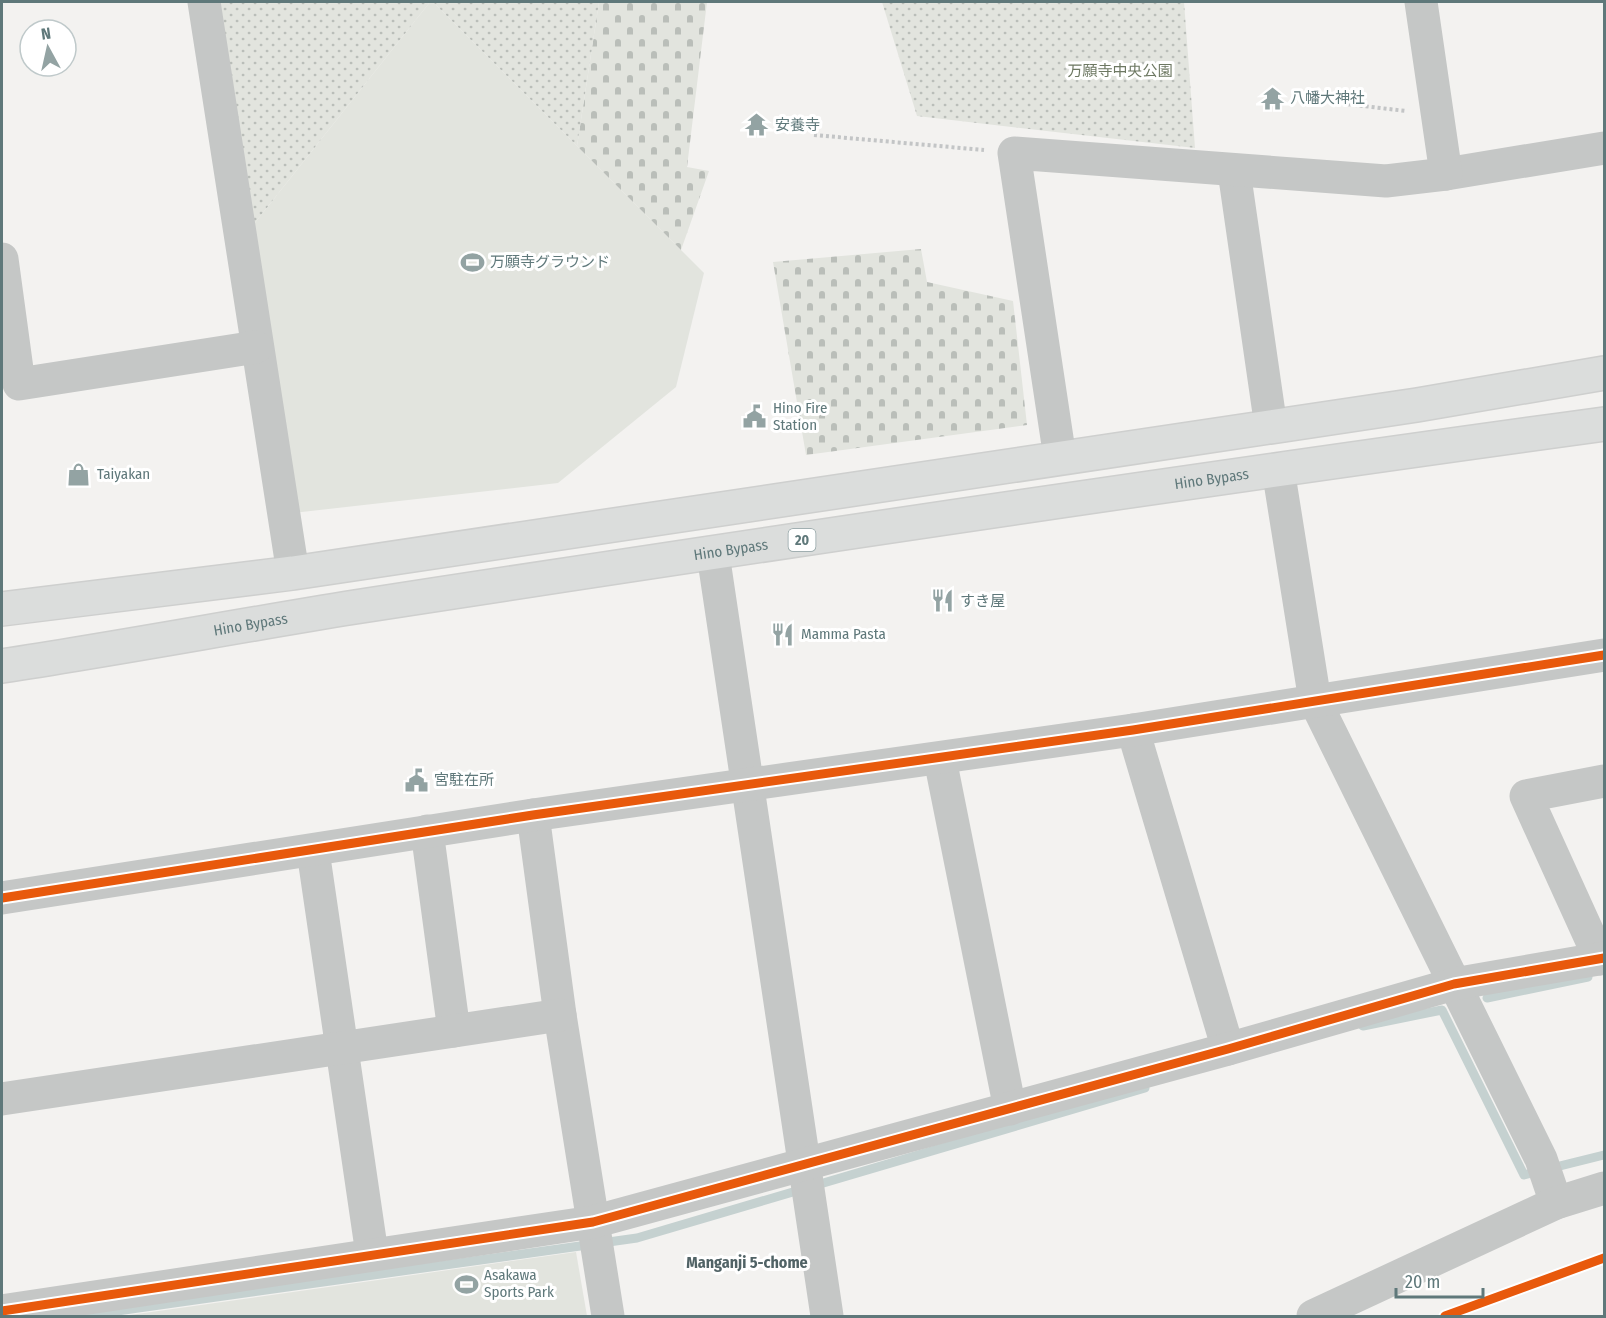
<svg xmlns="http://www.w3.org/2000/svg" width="1606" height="1318" font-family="'Fira Sans Condensed','Noto Sans JP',sans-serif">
  <defs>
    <pattern id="cemetery-stones" width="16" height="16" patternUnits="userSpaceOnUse" patternTransform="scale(1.5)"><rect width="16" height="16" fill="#e2e4de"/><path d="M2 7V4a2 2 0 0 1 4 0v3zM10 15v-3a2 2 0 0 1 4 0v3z" fill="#babeb9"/></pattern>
    <pattern id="park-dots" width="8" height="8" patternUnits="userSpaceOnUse" patternTransform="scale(1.5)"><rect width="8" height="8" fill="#e2e4de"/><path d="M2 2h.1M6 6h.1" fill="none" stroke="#babeb9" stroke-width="1.8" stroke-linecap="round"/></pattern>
  </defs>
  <rect width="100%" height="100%" fill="#f3f2f0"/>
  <!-- grass -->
  <g fill="#e2e4de">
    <path d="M430,2h3l271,271 -28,114 -118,96 -265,30 -47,-279z"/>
    <path d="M576,1252l11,64h-464z"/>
  </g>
  <!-- cemetery -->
  <g fill="url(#cemetery-stones)">
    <path d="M599,2h108l-20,165 22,4 -28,79 -104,-104z"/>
    <path d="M921,249l6,33 86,19 14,124 -221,30 -33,-193z"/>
  </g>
  <!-- park -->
  <g fill="url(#park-dots)">
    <path d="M212,2h218l-184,232z"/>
    <path d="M433,2h166l-22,144z"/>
    <path d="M882,2h302l11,146 -278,-32z"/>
  </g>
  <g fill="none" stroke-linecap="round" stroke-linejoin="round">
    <!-- stream -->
    <g stroke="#c5d1d0" stroke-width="9">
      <path d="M1487,998l101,-21"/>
      <path d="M1363,1026l79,-16 82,165 80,-20"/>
      <path d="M82,1316l555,-78 508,-150"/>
    </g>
    <defs>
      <g id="highway">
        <path d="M2,609l291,-36 1124,-168 187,-32"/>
        <path id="s1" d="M2,666c118,-18 235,-40 353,-59 416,-64 832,-126 1249,-183"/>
      </g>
    </defs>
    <!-- highway casing -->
    <use href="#highway" stroke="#cecfce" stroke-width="36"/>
    <!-- path -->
    <g stroke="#c3c5c6" stroke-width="4" stroke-dasharray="3 3" stroke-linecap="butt">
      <path d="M1312,100l94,11"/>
      <path d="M814,135l170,15"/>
    </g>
    <!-- minor -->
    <g stroke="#c5c7c6" stroke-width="33">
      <path d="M204,2l89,571"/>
      <path d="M1234,171l37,256"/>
      <path d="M1446,174l158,-26"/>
      <path d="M2,259l17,125 237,-37"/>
      <path d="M1060,458l-46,-305 372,28 60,-7 -25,-172"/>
      <path d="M1278,469l37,232 226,458 15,44"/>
      <path d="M713,554l114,762"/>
      <path d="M1133,730l95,319"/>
      <path d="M940,759l70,350"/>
      <path d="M533,815l27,200 48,301"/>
      <path d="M427,831l27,200"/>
      <path d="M313,851l59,403"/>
      <path d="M2,898l531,-83 600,-85 471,-75"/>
      <path d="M1600,959l-74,-163 78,-15"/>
      <path d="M2,1099l558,-84"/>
      <path d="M2,1311l591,-89 635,-173 226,-65 150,-26"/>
      <path d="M1313,1316l243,-113 48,-15"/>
    </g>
    <!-- highway -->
    <use href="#highway" stroke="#dbdddc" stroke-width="33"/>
    <defs>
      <g id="cycleway">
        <path d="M2,898l531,-83 600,-85 471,-75"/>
        <path d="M2,1311l591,-89 635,-173 226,-65 150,-26"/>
        <path d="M1445,1316l159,-58"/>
      </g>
    </defs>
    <!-- cycleway casing -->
    <use href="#cycleway" stroke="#fff" stroke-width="13"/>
    <!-- cycleway -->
    <use href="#cycleway" stroke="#e8590c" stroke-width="9"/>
  </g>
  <!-- icons -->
  <defs>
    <symbol id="temple-bare" viewBox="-9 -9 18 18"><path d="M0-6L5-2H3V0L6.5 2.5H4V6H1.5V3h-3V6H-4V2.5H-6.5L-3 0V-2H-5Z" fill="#93a3a3" stroke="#fff" stroke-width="2.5" paint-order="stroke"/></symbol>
    <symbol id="stadium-bare" viewBox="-9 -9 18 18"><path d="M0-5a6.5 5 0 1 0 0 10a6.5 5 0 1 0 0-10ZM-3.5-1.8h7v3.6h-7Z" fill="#93a3a3" stroke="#fff" stroke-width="2.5" paint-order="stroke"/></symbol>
    <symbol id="civic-bare" viewBox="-9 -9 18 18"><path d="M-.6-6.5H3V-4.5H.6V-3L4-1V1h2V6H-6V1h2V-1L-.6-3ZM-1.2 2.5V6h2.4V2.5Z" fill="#93a3a3" stroke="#fff" stroke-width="2.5" paint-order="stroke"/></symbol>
    <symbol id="shop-bare" viewBox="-9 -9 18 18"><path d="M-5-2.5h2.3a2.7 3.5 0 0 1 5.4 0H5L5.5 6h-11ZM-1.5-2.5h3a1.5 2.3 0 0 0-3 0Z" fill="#93a3a3" stroke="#fff" stroke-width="2.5" paint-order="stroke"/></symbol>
    <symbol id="restaurant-bare" viewBox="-9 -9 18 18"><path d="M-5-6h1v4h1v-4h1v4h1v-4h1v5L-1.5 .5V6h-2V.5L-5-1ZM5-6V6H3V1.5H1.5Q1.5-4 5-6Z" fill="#93a3a3" stroke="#fff" stroke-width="2.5" paint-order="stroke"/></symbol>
  </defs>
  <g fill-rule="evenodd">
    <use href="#temple-bare" x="1256" y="82" width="33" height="33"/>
    <use href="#temple-bare" x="740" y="108" width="33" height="33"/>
    <use href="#stadium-bare" x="456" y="246" width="33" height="33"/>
    <use href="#civic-bare" x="738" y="400" width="33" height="33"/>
    <use href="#shop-bare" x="62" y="458" width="33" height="33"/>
    <use href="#restaurant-bare" x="926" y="584" width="33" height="33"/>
    <use href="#restaurant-bare" x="766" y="618" width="33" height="33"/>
    <use href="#civic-bare" x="400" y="764" width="33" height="33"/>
    <use href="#stadium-bare" x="450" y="1268" width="33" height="33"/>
  </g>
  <g text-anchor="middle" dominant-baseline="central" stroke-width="6" stroke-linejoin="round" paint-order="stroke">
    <!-- shield labels -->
    <rect fill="#fff" stroke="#8fa0a2" stroke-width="1.5" x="788.5" y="529" width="27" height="22" rx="4.5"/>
    <g font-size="14" font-weight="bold" fill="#5f787a">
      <text x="802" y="540">20</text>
    </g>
    <!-- park labels -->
    <g font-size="15" fill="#6d7862" stroke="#fff">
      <text x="1120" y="71">万願寺中央公園</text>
    </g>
    <!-- poi labels -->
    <g font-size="15" fill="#5f787a" stroke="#fff" text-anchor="start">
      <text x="1290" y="98">八幡大神社</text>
      <text x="775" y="125">安養寺</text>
      <text x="490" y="262">万願寺グラウンド</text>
      <text x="773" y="408">Hino Fire<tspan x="773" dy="17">Station</tspan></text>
      <text x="97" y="474">Taiyakan</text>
      <text x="960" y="601">すき屋</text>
      <text x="801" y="634">Mamma Pasta</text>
      <text x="434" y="780">宮駐在所</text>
      <text x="484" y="1275">Asakawa<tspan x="484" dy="17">Sports Park</tspan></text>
    </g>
    <!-- street labels -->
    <g font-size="15" fill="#5f787a" stroke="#fff">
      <text stroke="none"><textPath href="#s1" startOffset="1224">Hino Bypass</textPath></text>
      <text stroke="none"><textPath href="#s1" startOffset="738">Hino Bypass</textPath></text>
      <text stroke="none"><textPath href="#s1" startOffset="252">Hino Bypass</textPath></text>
    </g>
    <!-- neighbourhood labels -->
    <g font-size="16" font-weight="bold" fill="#516366" stroke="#fff">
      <text x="747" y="1262">Manganji 5-chome</text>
    </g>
  </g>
  <!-- border -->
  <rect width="1606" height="1318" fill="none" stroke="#5f787a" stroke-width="6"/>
  <!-- north arrow -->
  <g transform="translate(48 48) rotate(352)"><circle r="28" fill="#ffffff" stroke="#bfc9ca" stroke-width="1.5"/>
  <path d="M0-4.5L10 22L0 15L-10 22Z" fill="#93a3a3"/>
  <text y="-9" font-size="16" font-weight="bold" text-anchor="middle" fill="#5f787a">N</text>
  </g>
  <!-- scale -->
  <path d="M1396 1288v9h87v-9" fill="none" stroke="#5f787a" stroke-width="3"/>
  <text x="1405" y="1288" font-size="18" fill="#5f787a" stroke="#ffffff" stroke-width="4.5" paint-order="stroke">20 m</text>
</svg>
